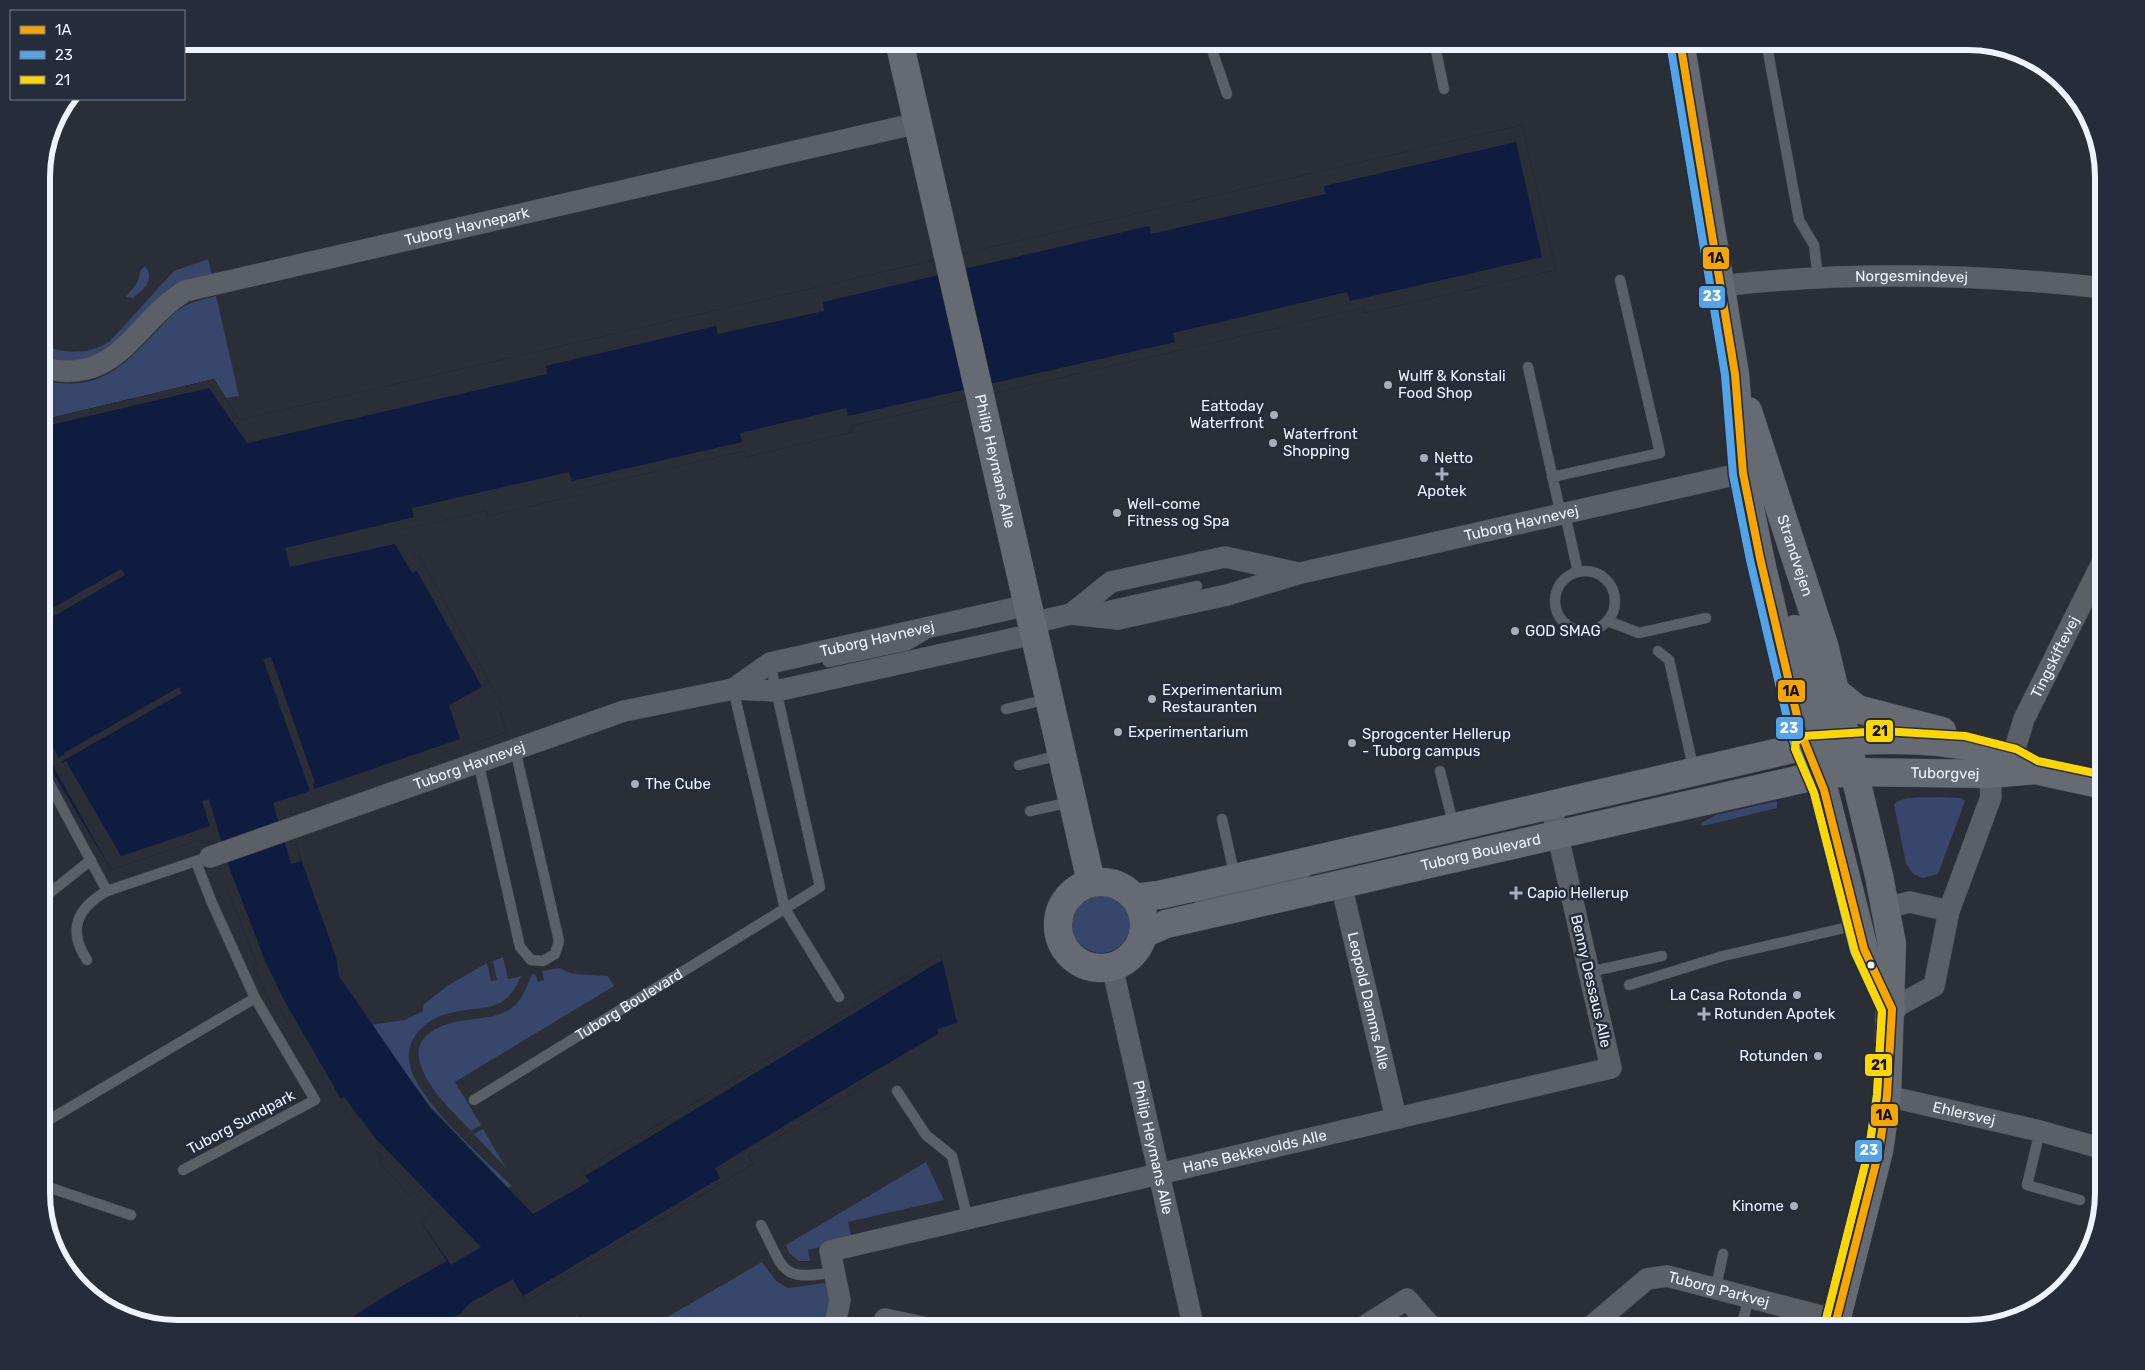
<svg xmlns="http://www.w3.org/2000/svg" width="2145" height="1370" font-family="Rubik,sans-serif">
  <rect width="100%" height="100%" fill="#2a2e36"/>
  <!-- green -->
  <g fill="#38466c">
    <path d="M208,259l4,18 -95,69 -30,16 -45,-1v-15c26,7 45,10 68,-5l64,-70z"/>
    <path d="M145,266c11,14 -2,24 -12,32l-7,-1 11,-14 4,-13z"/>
    <path d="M216,296l23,100 -13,2 -12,-19 -172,41v-40c53,12 76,-8 110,-44 10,-10 19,-22 31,-29 10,-6 22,-8 33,-11z"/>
    <path d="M1939,797l22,1 4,3 -27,73 -15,4 -10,-4 -7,-11 -12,-58c7,-10 33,-7 45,-8z"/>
    <path d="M1777,801v7l-74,18 -3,-2 16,-9z"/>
    <circle cx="1101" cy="924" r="29"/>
    <path d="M503,957l5,22 13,-3c-17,41 -40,28 -75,38 -26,8 -45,31 -34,58 13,35 71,86 100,114l-4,2 -78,-82 -60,-81 35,-5 18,-9v-6l24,-19 40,-23 4,18 6,-1 -4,-19z"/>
    <path d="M559,968l14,6 35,2 6,10 -159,96 26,43 -10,6c-25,-26 -90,-86 -23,-107 18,-6 42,-4 59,-13 15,-8 19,-23 25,-37h3l3,8 6,-2 -2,-9z"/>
    <path d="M483,1129l23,39 -32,-34z"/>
    <path d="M926,1162l18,38 -96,22 4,17 -44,11 2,11h-11l-10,-8 -3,-8z"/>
    <path d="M762,1262l14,19 12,7 38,-5 5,25 -6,21h-178z"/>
    <path d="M577,1316l8,13h-30z"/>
  </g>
  <!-- water -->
  <path fill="#101b40" d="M1522,125l34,145 -191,43 -2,-5 -512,118 1,6 -106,25 -2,-6 -170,39v6l-86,20 -2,-5 -88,19 16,28 5,-2 83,149 -4,2 9,25 -217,75 7,41 39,109 3,19 91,132 103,106 57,-33 -9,-10 360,-217 16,69 -20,6 1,5 -80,47 4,6 -114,68 5,9 -227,138 -13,-23 -43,24 -10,11 -28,15h-99l67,-42 47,-26 -26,-39 12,-10 -20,-20 -3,4 -31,-34 4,-4c-42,-48 -74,-98 -106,-154l-5,2 -19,-40 4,-2 -29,-74 -14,-50 -11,4 -2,-5 -90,31 -69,-116v-334l172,-41 25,41z"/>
  <!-- pier -->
  <g fill="#2a2e36">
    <path d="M1522,125l34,145 -191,43 -2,-5 -512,118 1,6 -106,25 -2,-6 -170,39v6l-86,20 -2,-5 -87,19 15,28 5,-2 83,149 -4,2 9,25 -217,76 7,40 4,13 -10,3 -18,-61 37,-12 -47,-132 8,-2 44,126 -2,1 1,5 146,-50 -11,-34 33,-18 -65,-116 -5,2 -17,-29 -105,23 -5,-19 129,-31 -2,-9 157,-36 3,9 170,-39 -2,-9 106,-25 2,8 327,-74 -2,-9 174,-41 3,9 192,-44 -26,-115 -192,44 1,8 -174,40 -2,-8 -326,76 1,9 -106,23 -2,-8 -170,40 1,8 -300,69 -38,-55 -167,39v-7l172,-41 25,41z"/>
    <path d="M121,569l4,6 -83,48v-9z"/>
    <path d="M179,687l3,6 -121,69 1,1 4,-2 55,95 89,-30 -8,-25 7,-2 20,68 37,96 18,37 57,99 3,-2 31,41 106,109 -30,18 -30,-43 12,-10 -20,-20 -3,4 -31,-34 4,-4 -21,-24 -48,-65 -37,-65 -5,2 -19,-40 4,-2 -29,-74 -13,-39 2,-2 -3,-9 -11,4 -2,-5 -90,31 -69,-124v-18l17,30 5,-4v-1z"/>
    <path d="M941,954l1,6 -357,216 -4,-5z"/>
    <path d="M858,1081l4,6 -114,68 5,9 -227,138 -3,-6 197,-118 -5,-10z"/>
  </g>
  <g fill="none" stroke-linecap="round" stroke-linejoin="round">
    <defs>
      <g id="lane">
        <path d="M1209,41l18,53"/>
        <path d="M1434,41l10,48"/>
        <path d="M1766,41l33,179 15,25 4,33"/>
        <path d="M1528,367l33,148"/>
        <path d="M1552,477l108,-24 -40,-173"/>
        <path d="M1565,514l13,58"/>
        <circle cx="1585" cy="601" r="30"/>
        <path d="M1091,610l106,-24"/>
        <path d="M1608,621l31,12 67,-15"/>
        <path d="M1658,651l11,9 25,111"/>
        <path d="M828,662l80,-17 17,-10"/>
        <path d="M733,689l52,220 54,88"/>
        <path d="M1006,709l43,-10"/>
        <path d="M478,761l42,186 11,13 12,1 12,-7 4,-13 -44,-192"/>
        <path d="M1019,765l41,-10"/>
        <path d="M42,770l65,121 95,-32"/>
        <path d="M1440,771l14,56"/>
        <path d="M1030,811l41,-9"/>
        <path d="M1222,819l13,58"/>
        <path d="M42,899l49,-39"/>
        <path d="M1200,901l90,-21 15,-6"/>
        <path d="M87,960c-20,-30 -10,-52 20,-69"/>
        <path d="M1589,972l73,-16"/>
        <path d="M1629,985l94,-29 134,-31"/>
        <path d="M897,1091l29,44 26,21 16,64"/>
        <path id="s1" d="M474,1100l346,-213 -50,-224"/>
        <path d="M42,1124l213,-126"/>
        <path d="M2040,1131l-13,54 53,15"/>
        <path d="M183,1170l132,-70 -60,-102 -43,-95 -16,-41"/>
        <path d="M42,1185l89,30"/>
        <path d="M761,1225c24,45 18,57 73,47"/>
        <path d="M1716,1287l7,-33"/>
        <path d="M1741,1328l8,-31"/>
      </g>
      <g id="street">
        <path id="s2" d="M1720,286c126,-15 257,-12 384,2"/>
        <path id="s3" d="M42,368c77,18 90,-44 143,-77l733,-168"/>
        <path d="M1071,614l40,-32 114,-25 73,16"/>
        <path id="s4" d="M1032,623l39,-9 47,5 109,-24 74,-22 442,-100"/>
        <path id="s5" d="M733,689l37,-26 258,-58"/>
        <path id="s6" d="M2012,758l12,-39 80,-160"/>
        <path id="s7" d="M210,857l414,-146 109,-22 43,2 258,-57"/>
        <path id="s8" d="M1341,884l55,234"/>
        <path d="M1886,908l24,-6 39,9"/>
        <path id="s9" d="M1112,966l82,363"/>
        <path d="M1892,1009l42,-23 15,-75 42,-114 -1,-23"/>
        <path id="s10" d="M1887,1096l153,35 64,18"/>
        <path d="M885,1319l47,10"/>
        <path id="s11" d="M834,1329l6,-29 -10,-49 781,-183 -60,-262"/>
        <path d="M1360,1329l47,-30 26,30"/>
        <path id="s12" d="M1588,1329l59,-50 20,-3 169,44"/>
      </g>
      <g id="secondary">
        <path id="s13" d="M899,41l192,841"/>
        <path d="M1680,41l55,333 8,99 17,85 41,175 23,57 40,159 28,60"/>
        <path id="s14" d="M1748,411l76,234 55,231 13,68 -5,152 -8,55 -45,178"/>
        <path d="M1795,629l29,115 7,17"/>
        <path d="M1836,692l21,17 85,22"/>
        <circle cx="1101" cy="925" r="43"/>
        <path d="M1135,898l24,-3 76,-17 570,-132c70,-9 164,-12 226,22"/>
        <path id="s15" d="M1143,934l23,-10 653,-149 36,-3 135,2 45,-4 69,15"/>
      </g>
    </defs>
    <!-- lane casing -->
    <use href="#lane" stroke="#464a51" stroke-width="11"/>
    <!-- street casing -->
    <use href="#street" stroke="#464a51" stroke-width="22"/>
    <!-- secondary casing -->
    <use href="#secondary" stroke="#464a51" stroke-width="29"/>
    <!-- lane -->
    <use href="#lane" stroke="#5b5f66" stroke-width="10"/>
    <!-- street -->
    <use href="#street" stroke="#5b5f66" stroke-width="21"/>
    <!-- secondary -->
    <use href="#secondary" stroke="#666a72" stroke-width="28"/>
    <defs>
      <path id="bus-1" d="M1680,41l55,333 8,99 17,85 41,175 23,57 40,159 28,60 -5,87 -8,55 -45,178"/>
      <path id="bus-2" d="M1670,43l55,332 8,100 17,85 41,175 23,58 40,158 28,60 -5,84 -8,54 -45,178"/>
      <path id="bus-3" d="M1824,1327l45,-178 8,-54 5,-84 -27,-59 -41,-159 -19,-44 1,-7 7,-6 80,-5 82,5 51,13 22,12 66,14"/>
    </defs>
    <!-- bus-1 casing -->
    <use href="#bus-1" stroke="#252c3b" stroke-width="11"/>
    <!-- bus-2 casing -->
    <use href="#bus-2" stroke="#252c3b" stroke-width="11"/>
    <!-- bus-3 casing -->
    <use href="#bus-3" stroke="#252c3b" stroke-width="11"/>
    <!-- bus-1 -->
    <use href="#bus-1" stroke="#f7a600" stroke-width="8"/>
    <!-- bus-2 -->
    <use href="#bus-2" stroke="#53a3e8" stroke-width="8"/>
    <!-- bus-3 -->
    <use href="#bus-3" stroke="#ffd700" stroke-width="8"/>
  </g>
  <!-- markers -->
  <g fill="#aaaeb8" stroke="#252c3b" stroke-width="2">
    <circle cx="1388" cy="385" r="5"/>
    <circle cx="1274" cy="415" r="5"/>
    <circle cx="1273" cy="443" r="5"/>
    <circle cx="1424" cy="458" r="5"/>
    <path d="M1439.5 466.5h5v5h5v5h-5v5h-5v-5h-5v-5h5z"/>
    <circle cx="1117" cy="513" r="5"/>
    <circle cx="1515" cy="631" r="5"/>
    <circle cx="1152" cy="699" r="5"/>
    <circle cx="1118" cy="732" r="5"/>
    <circle cx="1352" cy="743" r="5"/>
    <circle cx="635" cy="784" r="5"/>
    <path d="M1513.5 885.5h5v5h5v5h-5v5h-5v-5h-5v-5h5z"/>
    <circle cx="1797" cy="995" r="5"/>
    <path d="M1701.5 1006.5h5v5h5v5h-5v5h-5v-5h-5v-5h5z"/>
    <circle cx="1818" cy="1056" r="5"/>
    <circle cx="1794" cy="1206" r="5"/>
  </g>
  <circle fill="#eff3fe" stroke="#252c3b" stroke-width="2" cx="1871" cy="965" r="4.5"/>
  <g text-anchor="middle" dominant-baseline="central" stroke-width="5" stroke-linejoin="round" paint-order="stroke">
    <!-- street labels -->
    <g font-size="15" fill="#eff3fe" stroke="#252c3b">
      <text stroke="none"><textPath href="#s3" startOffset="461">Tuborg Havnepark</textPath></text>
      <text stroke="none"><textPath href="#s2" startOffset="192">Norgesmindevej</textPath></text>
      <text stroke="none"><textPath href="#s13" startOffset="431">Philip Heymans Alle</textPath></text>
      <text stroke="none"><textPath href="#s4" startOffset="502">Tuborg Havnevej</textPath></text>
      <text stroke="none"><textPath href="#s14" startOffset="152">Strandvejen</textPath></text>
      <text stroke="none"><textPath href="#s5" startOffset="155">Tuborg Havnevej</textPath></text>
      <text stroke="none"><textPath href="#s6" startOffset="110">Tingskiftevej</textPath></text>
      <text stroke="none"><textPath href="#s7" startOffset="275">Tuborg Havnevej</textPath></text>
      <text stroke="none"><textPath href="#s15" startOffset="821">Tuborgvej</textPath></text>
      <text stroke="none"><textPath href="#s15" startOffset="348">Tuborg Boulevard</textPath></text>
      <text transform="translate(1591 981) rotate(77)">Benny Dessaus Alle</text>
      <text stroke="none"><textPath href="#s8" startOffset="120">Leopold Damms Alle</textPath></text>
      <text stroke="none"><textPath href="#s1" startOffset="182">Tuborg Boulevard</textPath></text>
      <text stroke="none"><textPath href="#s10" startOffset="79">Ehlersvej</textPath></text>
      <text transform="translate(241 1122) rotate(-28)">Tuborg Sundpark</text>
      <text stroke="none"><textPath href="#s9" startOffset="186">Philip Heymans Alle</textPath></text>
      <text stroke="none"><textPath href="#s11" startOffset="516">Hans Bekkevolds Alle</textPath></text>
      <text stroke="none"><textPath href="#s12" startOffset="151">Tuborg Parkvej</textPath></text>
    </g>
    <!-- poi labels -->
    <g font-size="15" fill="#eff3fe" stroke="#252c3b" text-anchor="start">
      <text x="1398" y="376">Wulff &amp; Konstali<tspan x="1398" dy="17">Food Shop</tspan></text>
      <text x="1264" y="406" text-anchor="end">Eattoday<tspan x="1264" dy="17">Waterfront</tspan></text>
      <text x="1283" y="434">Waterfront<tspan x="1283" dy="17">Shopping</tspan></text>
      <text x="1434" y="458">Netto</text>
      <text x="1442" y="491" text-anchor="middle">Apotek</text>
      <text x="1127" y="504">Well-come<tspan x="1127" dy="17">Fitness og Spa</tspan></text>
      <text x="1525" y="631">GOD SMAG</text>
      <text x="1162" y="690">Experimentarium<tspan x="1162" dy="17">Restauranten</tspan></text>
      <text x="1128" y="732">Experimentarium</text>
      <text x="1362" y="734">Sprogcenter Hellerup<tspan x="1362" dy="17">- Tuborg campus</tspan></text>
      <text x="645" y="784">The Cube</text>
      <text x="1527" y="893">Capio Hellerup</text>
      <text x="1787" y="995" text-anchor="end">La Casa Rotonda</text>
      <text x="1714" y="1014">Rotunden Apotek</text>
      <text x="1808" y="1056" text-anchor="end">Rotunden</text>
      <text x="1784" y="1206" text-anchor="end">Kinome</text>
    </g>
  </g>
  <!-- crop -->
  <path d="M0 0H2145V1370H0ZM177 50H1968A127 127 0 0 1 2095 177V1193A127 127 0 0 1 1968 1320H177A127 127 0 0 1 50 1193V177A127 127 0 0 1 177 50Z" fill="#252c3b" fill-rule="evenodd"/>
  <path fill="none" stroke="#eff3fe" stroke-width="6" d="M177 50H1968A127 127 0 0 1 2095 177V1193A127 127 0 0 1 1968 1320H177A127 127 0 0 1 50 1193V177A127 127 0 0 1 177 50Z"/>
  <g stroke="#252c3b" stroke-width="2">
    <rect x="1702" y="246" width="28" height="24" rx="5" fill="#f7a600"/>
    <rect x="1698" y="285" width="28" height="24" rx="5" fill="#53a3e8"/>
    <rect x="1777" y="679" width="29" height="24" rx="5" fill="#f7a600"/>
    <rect x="1775" y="716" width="29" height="24" rx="5" fill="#53a3e8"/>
    <rect x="1865" y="719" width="29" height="24" rx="5" fill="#ffd700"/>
    <rect x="1864" y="1053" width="29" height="24" rx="5" fill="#ffd700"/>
    <rect x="1870" y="1103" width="29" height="24" rx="5" fill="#f7a600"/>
    <rect x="1854" y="1139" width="29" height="24" rx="5" fill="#53a3e8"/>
  </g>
  <g font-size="14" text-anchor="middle" font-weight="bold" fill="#fff">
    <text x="1712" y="301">23</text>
    <text x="1789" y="733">23</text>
    <text x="1869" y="1155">23</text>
  </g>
  <g font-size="14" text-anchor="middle" font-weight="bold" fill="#111">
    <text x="1716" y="263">1A</text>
    <text x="1791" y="696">1A</text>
    <text x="1880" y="736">21</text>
    <text x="1879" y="1070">21</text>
    <text x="1884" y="1120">1A</text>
  </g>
  <!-- legend -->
  <rect x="10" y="10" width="175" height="90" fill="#252c3b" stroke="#767c89"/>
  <rect x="20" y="26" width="25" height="8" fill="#f7a600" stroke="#767c89"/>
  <text x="55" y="35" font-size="15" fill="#eff3fe">1A</text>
  <rect x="20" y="51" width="25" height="8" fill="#53a3e8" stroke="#767c89"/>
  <text x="55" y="60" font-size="15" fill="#eff3fe">23</text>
  <rect x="20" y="76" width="25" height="8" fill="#ffd700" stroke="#767c89"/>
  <text x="55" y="85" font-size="15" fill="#eff3fe">21</text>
</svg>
